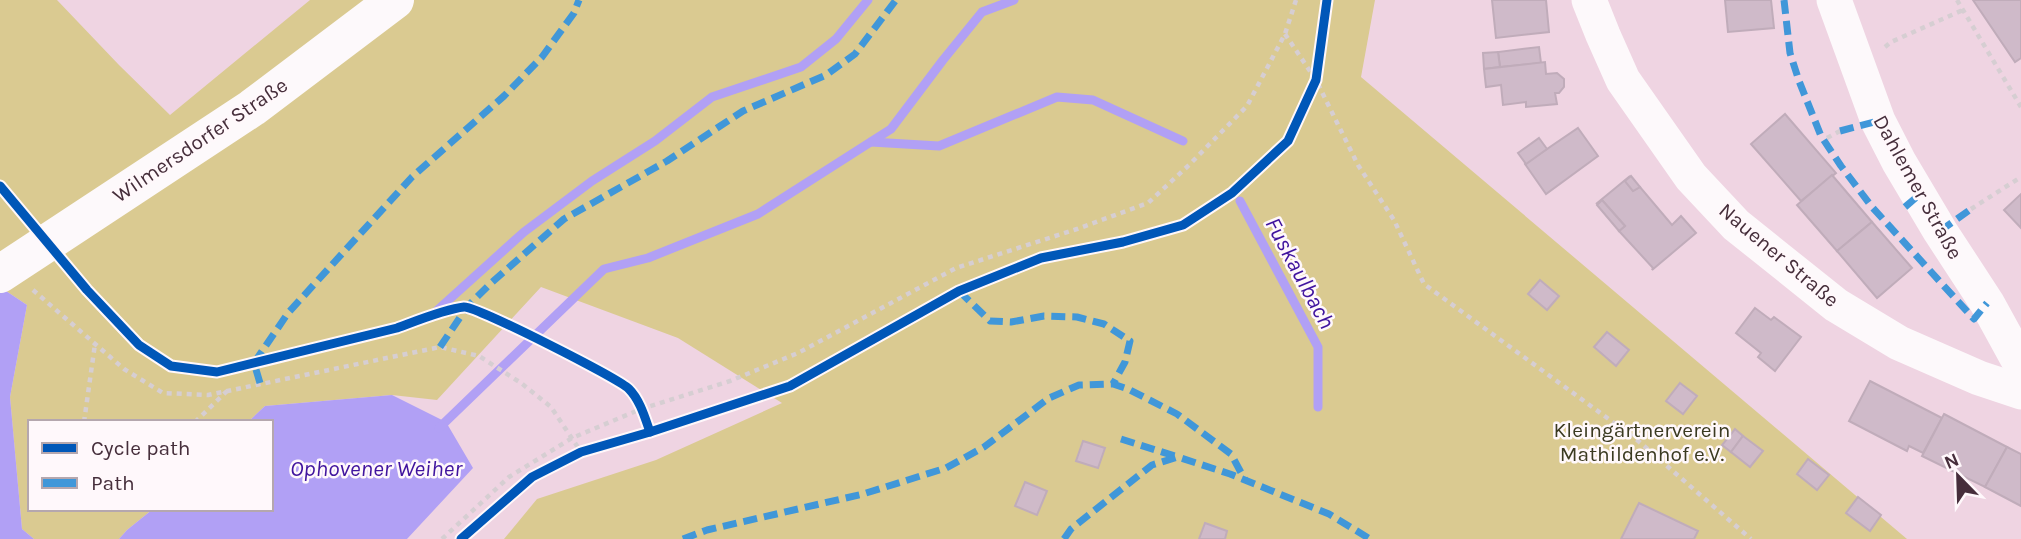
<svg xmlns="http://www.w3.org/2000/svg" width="2021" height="539" font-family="Karla,sans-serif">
  <rect width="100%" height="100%" fill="#efd4e2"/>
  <!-- green -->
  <path fill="#daca91" d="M0,0h57l62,65 51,50 140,-115h1065l-14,77 546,462h-1403l33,-40 119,-39 126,-57 -104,-65 -137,-51 -104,113 -45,-5 -127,11 -17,16h-218v87h123l-26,21 -8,9h-85l-12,-10 -12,-132 17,-92 -27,-18z"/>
  <!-- water -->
  <g fill="#b1a0f5">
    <path d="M0,287l27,18 -17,92 12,132 12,10h-34z"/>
    <path d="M392,395l54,27 27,46 -66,71h-288l8,-9 26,-21h118v-87h-23l17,-16z"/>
  </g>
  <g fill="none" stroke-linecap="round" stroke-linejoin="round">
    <!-- stream -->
    <g stroke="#b1a0f5" stroke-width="9">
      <path d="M871,142l68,4 118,-49 36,3 90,41"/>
      <path d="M1240,201l78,146v60"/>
      <path d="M432,315l92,-83 68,-51 63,-40 57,-44 89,-30 35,-28 32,-39"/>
      <path d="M439,428l165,-159 44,-11 110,-44 133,-85 52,-69 39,-48 32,-12"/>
    </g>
  </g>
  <!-- building -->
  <g fill="#cfbac9" stroke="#c0acba" stroke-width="2">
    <path d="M1492,0h54l3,32 -53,6z"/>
    <path d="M1725,0h46l3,28 -46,4z"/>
    <path d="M1973,0h48v58l-6,4z"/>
    <path d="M1539,47l2,16 -41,4 -2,-15z"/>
    <path d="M1498,52l2,15 -16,2 -1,-16z"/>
    <path d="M1545,62l1,12 11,-1 7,6v8l-5,6h-4l2,11 -31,3v-5l-23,3 -2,-20 -15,2 -2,-18z"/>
    <path d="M1785,114l51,59 -35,28 -50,-57z"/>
    <path d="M1578,128l20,28 -52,38 -21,-30z"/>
    <path d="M1539,138l8,11 -21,15 -8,-11z"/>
    <path d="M1832,175l40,47 -35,29 -40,-46z"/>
    <path d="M1630,176l-5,5 8,10 7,-4 32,38 9,-9 15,17 -44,37 1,-2 -34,-37 6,-5 -23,-26 -6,4z"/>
    <path d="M1631,176l9,11 -7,4 -8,-10z"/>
    <path d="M2021,194v34l-17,-18z"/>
    <path d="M1602,200l23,26 -6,5 -22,-26z"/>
    <path d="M1872,222l40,46 -35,30 -40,-47z"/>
    <path d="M1540,280l19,16 -12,14 -19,-16z"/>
    <path d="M1755,308l16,12 3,-3 27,20 -26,34 -17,-14 3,-4 -25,-20z"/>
    <path d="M1607,332l22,18 -13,16 -22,-19z"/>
    <path d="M1870,381l72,37 -19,35 -14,-7 -2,5 -58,-30z"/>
    <path d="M1680,383l17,13 -14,18 -17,-13z"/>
    <path d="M1944,414l63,33 -22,40 -63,-31z"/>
    <path d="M1735,429l8,7 -12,16 -9,-7z"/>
    <path d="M1743,436l20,15 -13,16 -19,-15z"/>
    <path d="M1083,441l22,7 -7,20 -22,-7z"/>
    <path d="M2007,447l14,7v52l-36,-19z"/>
    <path d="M1808,459l21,16 -12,15 -20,-16z"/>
    <path d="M1025,482l22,9 -10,24 -22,-9z"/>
    <path d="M1858,497l23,18 -11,16 -24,-18z"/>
    <path d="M1639,503l59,28 -4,8h-73z"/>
    <path d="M1205,523l22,8 -2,8h-26z"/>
  </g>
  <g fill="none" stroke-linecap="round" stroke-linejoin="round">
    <!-- path -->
    <g stroke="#d6ced2" stroke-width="4.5" stroke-dasharray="5 5" stroke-linecap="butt">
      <path d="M1957,0l64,107"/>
      <path d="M1285,34l31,46 42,85 36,55 30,64 212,155 115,100"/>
      <path d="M1885,47l6,-5 72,-32"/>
      <path d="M1827,138l13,-7"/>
      <path d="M1971,209l50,-32"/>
      <path d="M33,290l91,79 39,24 45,2 232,-48 39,9 42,27 30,24 30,45"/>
      <path d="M84,422l11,-78"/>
      <path d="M195,422l32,-31"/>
      <path d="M442,539l67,-62 63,-39 69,-29 89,-28 68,-28 158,-85 121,-39 71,-26 41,-38 58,-59 38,-72 11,-34"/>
    </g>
    <!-- street -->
    <g stroke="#fdf9fb" stroke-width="35">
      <path d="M1589,0l14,35 20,45 68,97 45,48 100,80 63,38 80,35 42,14"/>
      <path d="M1834,0l44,121 21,41 41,69 47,72 34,62"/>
    </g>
    <!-- secondary -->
    <path stroke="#fdf9fb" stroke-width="38" d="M0,274l252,-166 143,-108"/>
    <!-- quiet -->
    <g stroke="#4097d9" stroke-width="7" stroke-dasharray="14 7" stroke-linecap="butt">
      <path d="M1784,0l6,53 9,28 22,55 20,30 31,41 102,112 13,-16"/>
      <path d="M1840,131l38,-10"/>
      <path d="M1905,207l14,-12"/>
      <path d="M1940,231l31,-22"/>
      <path d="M959,291l31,30 21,1 33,-6 33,1 27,7 26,17 -5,21 -12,22"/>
      <path d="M440,347l27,-40 23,-23 74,-65 103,-58 76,-50 83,-36 29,-21 41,-54"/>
      <path d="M260,383l-6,-20 34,-50 124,-136 92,-81 38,-39 32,-44 5,-13"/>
      <path d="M1121,439l57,18"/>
      <path d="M683,539l24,-9 156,-36 83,-26 38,-21 65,-49 30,-13 34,-1 15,5 49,25 54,40 14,26"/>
      <path d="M1064,539l7,-10 81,-64 26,-8 52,17 99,40 41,25"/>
    </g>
    <defs>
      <g id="cycleway">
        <path d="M0,186l87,104 52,55 32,21 46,6 180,-44c19,-7 48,-19 67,-21 12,-1 154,71 165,82 11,11 16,29 21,43"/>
        <path d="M461,539l71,-62 49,-25 69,-20 140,-46 169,-95 82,-33 82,-16 60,-17 49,-32 56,-52 28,-61 11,-80"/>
      </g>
    </defs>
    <!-- cycleway casing -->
    <use href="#cycleway" stroke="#fff8fb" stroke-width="13"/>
    <!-- cycleway -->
    <use href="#cycleway" stroke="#0057b8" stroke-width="9"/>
  </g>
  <g text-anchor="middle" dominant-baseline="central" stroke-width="5" stroke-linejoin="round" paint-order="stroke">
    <!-- street labels -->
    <g font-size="21" fill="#462e3b" stroke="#fff8fb">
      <text transform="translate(200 140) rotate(-34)">Wilmersdorfer Straße</text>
      <text transform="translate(1918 187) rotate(61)">Dahlemer Straße</text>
      <text transform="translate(1779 255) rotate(40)">Nauener Straße</text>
    </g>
    <!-- park labels -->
    <g font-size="21" fill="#3b3a21" stroke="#fff8fb">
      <text x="1642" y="430">Kleingärtnerverein<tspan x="1642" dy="24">Mathildenhof e.V.</tspan></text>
    </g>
    <!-- water labels -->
    <g font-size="23" font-style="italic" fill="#40149e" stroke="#fff8fb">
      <text transform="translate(1300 273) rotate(62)">Fuskaulbach</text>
      <text x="376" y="468">Ophovener Weiher</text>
    </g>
  </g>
  <!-- legend -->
  <rect x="28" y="420" width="245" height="91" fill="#fff8fb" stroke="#b5a7ae" stroke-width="2"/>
  <rect x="42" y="443" width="35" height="10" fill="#0057b8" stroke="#b5a7ae" stroke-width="2"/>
  <text x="91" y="455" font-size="21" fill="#462e3b">Cycle path</text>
  <rect x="42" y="478" width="35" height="10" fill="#4097d9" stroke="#b5a7ae" stroke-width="2"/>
  <text x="91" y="490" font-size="21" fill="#462e3b">Path</text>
  <!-- north arrow -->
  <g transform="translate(1958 476) rotate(337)" stroke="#fff8fb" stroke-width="5" paint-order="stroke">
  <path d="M0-5L12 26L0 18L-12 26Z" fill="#462e3b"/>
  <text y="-10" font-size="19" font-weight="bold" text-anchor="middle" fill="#462e3b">N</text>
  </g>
</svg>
